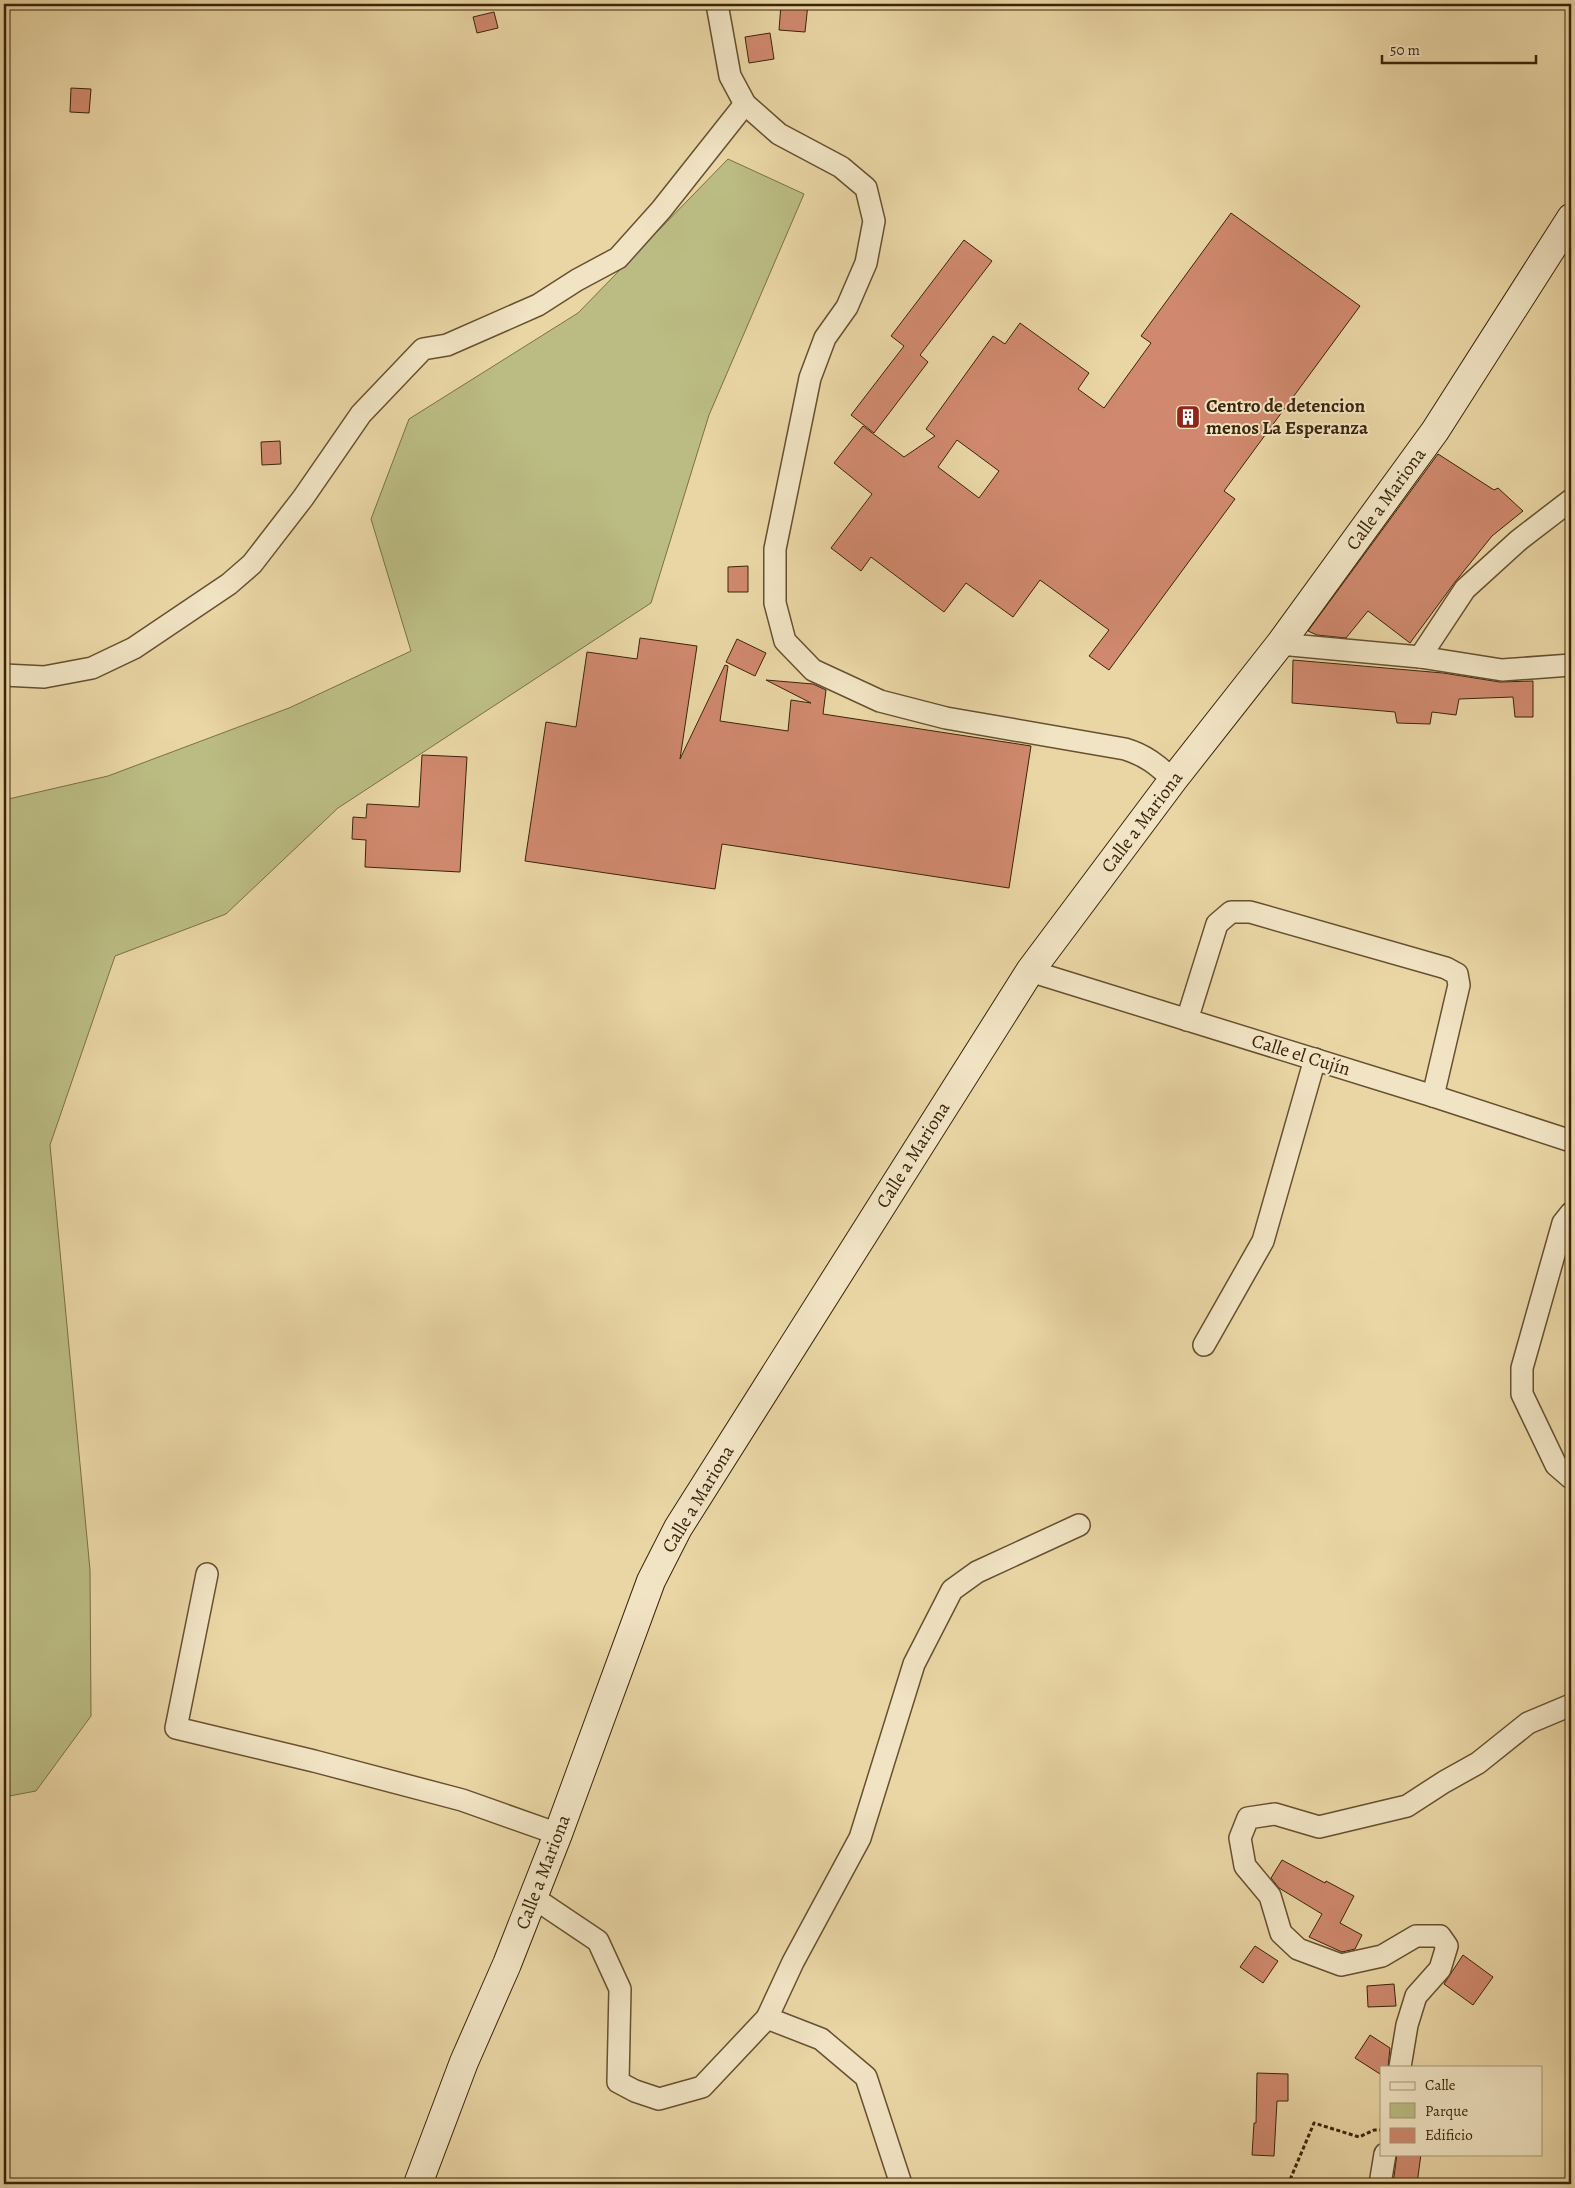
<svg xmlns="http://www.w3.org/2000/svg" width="1575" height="2188" font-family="Alegreya,serif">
  <rect width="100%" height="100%" fill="#ead6a5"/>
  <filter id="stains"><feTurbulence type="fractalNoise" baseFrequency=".004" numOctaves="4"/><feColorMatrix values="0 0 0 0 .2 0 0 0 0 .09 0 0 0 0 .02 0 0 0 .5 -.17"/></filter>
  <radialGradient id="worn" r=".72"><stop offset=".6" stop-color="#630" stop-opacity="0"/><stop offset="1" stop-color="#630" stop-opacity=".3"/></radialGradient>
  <!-- green -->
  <path fill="#bbbc83" stroke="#7a7046" d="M728,159l76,35 -95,221 -58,188 -313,205 -112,106 -111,42 -65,189 40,425 1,146 -55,75 -32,6v-997l104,-24 181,-68 122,-57 -40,-132 38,-100 169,-106z"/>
  <!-- building -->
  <g fill="#d0896e" stroke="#3a2409" fill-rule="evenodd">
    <path d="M781,4h27l-3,28 -26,-2z"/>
    <path d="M494,12l4,16 -21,5 -4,-16z"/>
    <path d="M770,33l4,26 -25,4 -4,-26z"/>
    <path d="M71,88l20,1 -2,24 -19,-1z"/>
    <path d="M1231,213l129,93 -136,185 11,8 -126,171 -20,-14 20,-26 -69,-50 -27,37 -47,-34 -22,29 -73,-55 -10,14 -30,-23 41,-54 -38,-31 29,-37 41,31 31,-21 -9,-7 67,-93 12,8 15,-21 69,50 -11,16 26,19 47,-65 -10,-7zM957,440l42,31 -20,27 -41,-31z"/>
    <path d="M964,240l28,21 -72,94 8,7 -54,71 -23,-18 53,-69 -13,-10z"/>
    <path d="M280,441l1,23 -19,1 -1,-23z"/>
    <path d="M1438,454l56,36 4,-2 25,23 -31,25 -37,46 -45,61 -42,-32 -22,27 -29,-3 -9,-4z"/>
    <path d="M748,566v26h-20v-25z"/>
    <path d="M640,638l57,8 -17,113 45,-94 3,1 -8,55 68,10 3,-31 20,3 -45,-23 47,4 13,6 -3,24 208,32 -22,142 -287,-44 -7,45 -190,-28 21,-139 30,5 11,-75 50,7z"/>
    <path d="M737,639l29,14 -11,23 -29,-14z"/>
    <path d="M1293,660l150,13 57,9 33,-1v36h-18l-2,-20 -54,2 -3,16 -24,-3 -2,12 -33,-1 -2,-11 -103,-9z"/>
    <path d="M422,755l45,2 -7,115 -95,-5 1,-27 -14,-1 1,-22 13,1 1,-14 52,3z"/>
    <path d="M1282,1860l43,23 1,-2 28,15 -14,27 22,12 -7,14 -13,3 -33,-15 13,-23 -43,-26 -8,-10z"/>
    <path d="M1255,1946l23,15 -15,22 -23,-16z"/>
    <path d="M1463,1955l30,22 -20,28 -29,-21z"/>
    <path d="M1394,1984l2,22 -28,1 -1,-21z"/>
    <path d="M1370,2035l20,13 -2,19h-7l-1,7 -25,-16z"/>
    <path d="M1257,2073l31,1v27h-11l-3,55 -22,-1 2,-32h2z"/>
    <path d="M1397,2154h24l-4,30h-24z"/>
  </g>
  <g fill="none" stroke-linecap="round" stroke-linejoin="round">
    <defs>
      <g id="street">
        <path d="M717,4l13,72 15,28 34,30 62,33 25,21 8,33 -8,42 -19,44 -22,31 -15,40 -35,171v54l10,38 28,29 67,31 66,17 179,31c20,6 33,16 48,31"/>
        <path d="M1280,644l140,13 82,13 69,-5"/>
        <path d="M1420,657l45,-68 54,-49 52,-40"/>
        <path d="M4,675l40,2 48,-9 42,-20 95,-64 23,-20 51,-66 58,-84 62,-65 24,-4 91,-40 39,-25 41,-22 43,-48 84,-106"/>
        <path d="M1030,971l403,125 138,45"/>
        <path d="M1187,1020l30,-96 14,-12h19l196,56 11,6 2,11 -26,111"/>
        <path d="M1571,1213l-8,10 -41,145v26l34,71 15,13"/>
        <path d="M1204,1345l59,-104 52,-182"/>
        <path d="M207,1574l-31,154 138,33 148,39 96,34"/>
        <path d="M534,1898l64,43 22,48 -2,93 17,9 24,8 43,-12 65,-69 26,-56 67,-124 54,-174 38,-74 25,-18 102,-47"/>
        <path d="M767,2018l54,21 45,38 35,107"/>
        <path d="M1400,2067l7,-42 9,-29 24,-27 7,-23 -7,-10h-24l-34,20 -41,9 -43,-16 -17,-16 -11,-37 -25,-30 -5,-28 8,-20 27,-4 44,13 88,-21 37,-24 34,-19 50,-40 43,-18"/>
        <path d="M1380,2184l5,-30"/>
      </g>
      <path id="secondary" d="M418,2184l46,-122 43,-98 51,-130 93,-253 27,-53 352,-557 143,-191 107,-136 155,-213 136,-213"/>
    </defs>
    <!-- street casing -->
    <use href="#street" stroke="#665030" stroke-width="24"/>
    <!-- secondary casing -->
    <use href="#secondary" stroke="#3a2409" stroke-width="30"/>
    <!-- path -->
    <path stroke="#3a2409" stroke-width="3" stroke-dasharray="4 2.5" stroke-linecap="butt" d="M1253,2184l36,-2 25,-59 45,14 15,-7h7"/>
    <!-- street -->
    <use href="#street" stroke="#f1e4c4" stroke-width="21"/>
    <!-- secondary -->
    <use href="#secondary" stroke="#f1e4c4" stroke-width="28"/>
  </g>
  <!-- icons -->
  <defs>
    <symbol id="building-square" viewBox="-11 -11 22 22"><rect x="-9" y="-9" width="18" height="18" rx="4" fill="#8f2418" stroke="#f1e4c4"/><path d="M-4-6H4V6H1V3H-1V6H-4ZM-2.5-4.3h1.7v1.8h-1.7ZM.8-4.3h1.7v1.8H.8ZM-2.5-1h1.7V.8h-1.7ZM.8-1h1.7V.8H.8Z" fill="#fff"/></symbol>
  </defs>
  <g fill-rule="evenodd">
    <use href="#building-square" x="1174" y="403" width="28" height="28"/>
  </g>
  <g text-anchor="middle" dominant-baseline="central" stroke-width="4" stroke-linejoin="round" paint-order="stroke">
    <!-- poi labels -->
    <g font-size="19" font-weight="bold" fill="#3a2409" stroke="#f1e4c4" text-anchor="start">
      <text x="1206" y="406">Centro de detencion<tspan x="1206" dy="22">menos La Esperanza</tspan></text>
    </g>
    <!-- street labels -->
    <g font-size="19" fill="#3a2409" stroke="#f1e4c4">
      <text transform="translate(1386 499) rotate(-54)">Calle a Mariona</text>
      <text transform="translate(1142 822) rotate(-53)">Calle a Mariona</text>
      <text transform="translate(1301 1055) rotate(17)">Calle el Cujín</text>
      <text transform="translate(913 1155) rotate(-58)">Calle a Mariona</text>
      <text transform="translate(698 1499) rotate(-59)">Calle a Mariona</text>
      <text transform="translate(543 1872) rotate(-69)">Calle a Mariona</text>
    </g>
  </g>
  <!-- margin -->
  <rect width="1575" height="2188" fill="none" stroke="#ead6a5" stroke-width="20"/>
  <rect x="5" y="5" width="1565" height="2178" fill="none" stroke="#3a2409" stroke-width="2.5"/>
  <rect x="10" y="10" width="1555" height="2168" fill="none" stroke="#3a2409"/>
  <!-- legend -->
  <rect x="1380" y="2066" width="162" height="90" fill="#f1e4c4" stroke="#a89779"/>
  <rect x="1390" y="2082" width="25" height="8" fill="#f1e4c4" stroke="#a89779"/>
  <text x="1425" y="2090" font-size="15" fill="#3a2409">Calle</text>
  <rect x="1390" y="2103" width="25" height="15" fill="#bbbc83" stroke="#a89779"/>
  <text x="1425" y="2116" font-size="15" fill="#3a2409">Parque</text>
  <rect x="1390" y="2128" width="25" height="15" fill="#d0896e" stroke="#a89779"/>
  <text x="1425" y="2140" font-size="15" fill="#3a2409">Edificio</text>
  <!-- scale -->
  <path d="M1382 55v8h154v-8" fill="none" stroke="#3a2409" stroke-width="2.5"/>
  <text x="1390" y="55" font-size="15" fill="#3a2409" stroke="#f1e4c4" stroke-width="4" paint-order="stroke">50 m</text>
  <rect width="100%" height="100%" filter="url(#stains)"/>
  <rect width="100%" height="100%" fill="url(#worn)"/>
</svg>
